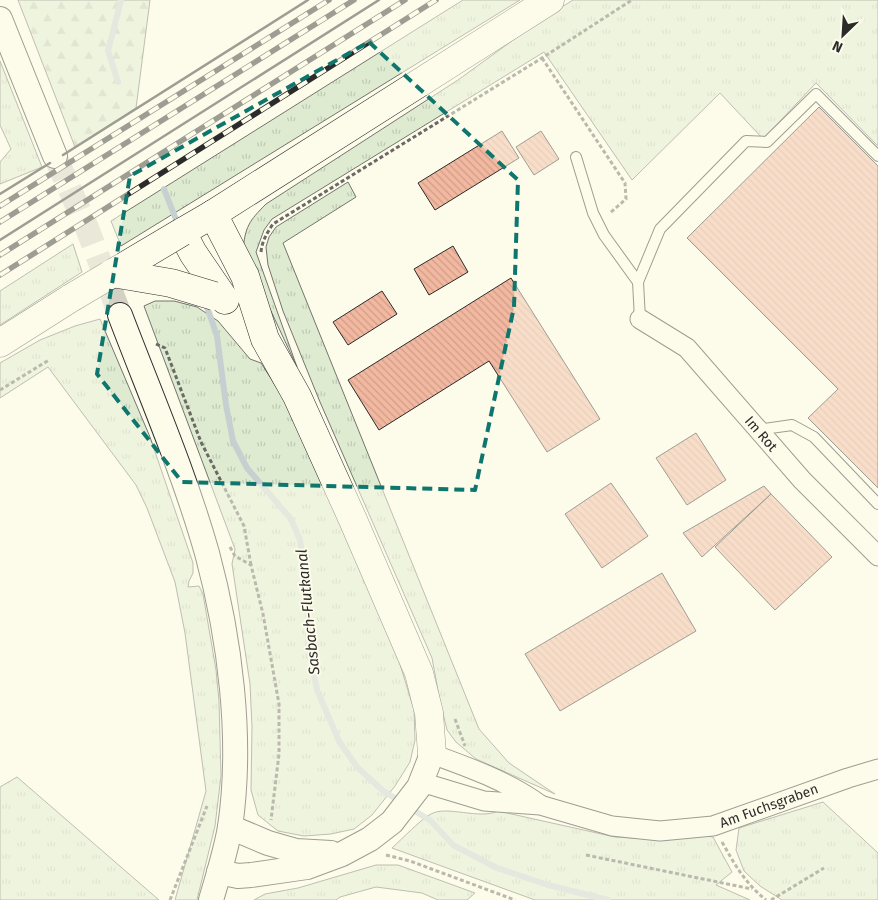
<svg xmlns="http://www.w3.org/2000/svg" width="878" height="900" font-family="'Fira Sans',sans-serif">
  <defs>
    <pattern id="grass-tufts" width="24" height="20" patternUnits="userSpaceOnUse" patternTransform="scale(1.25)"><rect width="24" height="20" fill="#deebd1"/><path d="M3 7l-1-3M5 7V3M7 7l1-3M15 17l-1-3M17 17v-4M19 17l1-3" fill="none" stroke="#bfcab4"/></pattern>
    <pattern id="forest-firs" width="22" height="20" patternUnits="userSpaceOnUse" patternTransform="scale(1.25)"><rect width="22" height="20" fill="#deebd1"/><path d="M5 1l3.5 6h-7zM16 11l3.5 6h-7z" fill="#bfcab4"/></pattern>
    <pattern id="building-back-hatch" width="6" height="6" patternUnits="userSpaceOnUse" patternTransform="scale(1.25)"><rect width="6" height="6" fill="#f2b8a0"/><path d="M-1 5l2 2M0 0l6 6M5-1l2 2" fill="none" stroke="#d09e8a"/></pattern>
  </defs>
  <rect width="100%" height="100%" fill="#fdfbea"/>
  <!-- grass -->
  <g fill="url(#grass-tufts)" stroke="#74746e">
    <path d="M463,0h57l-399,246 -10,-25z"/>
    <path d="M573,0h305v146l-62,-63 -53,56 -43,-46 -88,87 -88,-128 -272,167 -8,11 -8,22 41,115 -54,-116c2,-24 6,-30 23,-47l192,-124 80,-58z"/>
    <path d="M0,61l42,106 -42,17v-22l11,-13 -11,-24z"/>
    <path d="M348,182l8,15 -73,46 196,486 30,34 46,31 -79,-35 -20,-17 -9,-12 -7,-29 -8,-43 -112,-256 -37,-91 -15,-46 -2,-18 3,-10 7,-10z"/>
    <path d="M73,244l9,28 -82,53v-34z"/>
    <path d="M155,301h19l23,6 21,14 32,38 11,4 28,44 99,218 26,85 1,30 -5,22 -15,24 -23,29 -18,14 -23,5 -27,2 -26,-5 -20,-16 -7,-25 1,-63 -2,-43 -18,-120 3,-15 -91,-243z"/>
    <path d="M100,319l50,118 43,126v10l-4,8 -1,6 11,-1 4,8 13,76 3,31 2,75 -6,50 -18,74h-22l31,-109 -21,-158 -10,-51 -28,-74 -11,-23 -88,-118 -48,31v-35l40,-23 35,-14z"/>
    <path d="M17,777l142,123h-159v-113z"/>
    <path d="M823,802l55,51v47h-96l-22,-14 -16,-15 -8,-21 3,-22z"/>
    <path d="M498,811l117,26 52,3 35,-5 11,2 19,35 -16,13 34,15h-215l-143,-52c10,-9 29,-29 39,-34 16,-9 48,6 67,-3z"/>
    <path d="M376,865h22l77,28 -8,7h-29l-16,-7 -46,-6 -36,10 -4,3h-82l11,-6 33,-6z"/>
  </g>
  <!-- forest -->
  <path fill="url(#forest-firs)" stroke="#74746e" d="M18,0h132l-14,108 -61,39z"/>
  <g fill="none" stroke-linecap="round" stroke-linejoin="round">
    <!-- stream -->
    <g stroke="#c7d0d0" stroke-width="6">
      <path d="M118,82l-10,-31 13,-51"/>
      <path d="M164,189l15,38"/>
      <path d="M205,301l12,35 9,69 7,36 14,27 44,51 9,21 8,61v44l9,45 22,51 18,26 25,23 19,12"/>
      <path d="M410,808l21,13 22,24 44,23 51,17 60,15"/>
    </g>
  </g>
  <!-- building -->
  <g fill="url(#building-back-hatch)" stroke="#2b2b2b">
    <path d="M819,107l59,59v322l-70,-70 30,-29 -151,-151z"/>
    <path d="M502,131l17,27 -84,52 -17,-27z"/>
    <path d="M541,131l18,28 -25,16 -18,-28z"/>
    <path d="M453,246l15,26 -39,23 -15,-26z"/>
    <path d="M511,278l89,141 -53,33 -58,-91 -110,69 -31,-50z"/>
    <path d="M382,291l15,23 -49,31 -15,-23z"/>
    <path d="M696,433l30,47 -39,25 -31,-47z"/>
    <path d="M611,483l37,53 -46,32 -37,-54z"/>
    <path d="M764,486l7,8 -69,63 -19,-24z"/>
    <path d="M771,494l61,63 -57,53 -60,-63z"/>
    <path d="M662,573l34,58 -136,80 -35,-57z"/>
  </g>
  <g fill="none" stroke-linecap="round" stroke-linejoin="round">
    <!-- tertiary-tunnel -->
    <path stroke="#d3d1c4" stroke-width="24" stroke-dasharray="24 12" stroke-linecap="butt" d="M55,156l32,72 33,87"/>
    <defs>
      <g id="service">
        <path d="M576,157l17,56 11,22 34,47 2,37"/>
        <path d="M638,282l22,-53 86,-88 21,1 49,-48 62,62"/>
        <path d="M757,430l35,-5 22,12 64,67"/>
      </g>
      <g id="minor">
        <path d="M640,319l47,29 115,132 76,76"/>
        <path d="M432,754c36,13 75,27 107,50"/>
        <path d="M421,782l63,19 56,4 72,21 48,5 53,-5 135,-48 30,-9"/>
      </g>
      <g id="tertiary">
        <path d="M0,19l55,137"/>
        <path d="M120,315c30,79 64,157 87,238 23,85 36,186 23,274 -4,24 -12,49 -19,73"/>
        <path d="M230,827l38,16 28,8 35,2"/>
        <path d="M219,872l19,4 13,-1 56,-8 35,-13 28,-15 22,-17 27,-35 13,-33"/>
      </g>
      <g id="primary">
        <path d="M213,214l32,62 20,63 32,57 56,124 66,153 10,40 3,41"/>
        <path d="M225,300l-32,-47 -11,-21 31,-18 337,-214"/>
        <path d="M0,343l71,-45"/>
      </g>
    </defs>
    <!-- service casing -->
    <use href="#service" stroke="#2b2b2b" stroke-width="12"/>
    <!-- minor casing -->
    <use href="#minor" stroke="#2b2b2b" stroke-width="21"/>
    <!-- tertiary casing -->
    <use href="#tertiary" stroke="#2b2b2b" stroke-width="26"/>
    <!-- primary casing -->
    <use href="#primary" stroke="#2b2b2b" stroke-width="29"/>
    <!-- path -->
    <g stroke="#6a6964" stroke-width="3" stroke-dasharray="4 2.5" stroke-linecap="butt">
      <path d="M542,58l83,125 1,16 -16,14"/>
      <path d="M261,252c1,-11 6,-19 12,-28l269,-166 90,-58"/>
      <path d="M156,344l9,4 36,94 43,84 7,39"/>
      <path d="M0,390l49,-30"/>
      <path d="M230,547l5,9 16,9 12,49 16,90v50l-8,66"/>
      <path d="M455,719l10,27"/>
      <path d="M722,842c13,23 23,41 44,58"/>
      <path d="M386,855l24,6 105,39"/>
      <path d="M586,855l166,34"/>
      <path d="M170,900l37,-94"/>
      <path d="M771,900l53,-32"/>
    </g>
    <!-- service -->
    <use href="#service" stroke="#fdfbea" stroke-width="10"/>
    <!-- minor -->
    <use href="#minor" stroke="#fdfbea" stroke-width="19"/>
    <!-- tertiary -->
    <use href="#tertiary" stroke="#fdfbea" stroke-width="24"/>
    <!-- primary -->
    <use href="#primary" stroke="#fdfbea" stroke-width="28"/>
    <defs>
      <g id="rail">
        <path d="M0,206l329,-206"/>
        <path d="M0,222l354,-222"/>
        <path d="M0,255l405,-255"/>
        <path d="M0,275l436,-275"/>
      </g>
    </defs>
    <!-- rail casing -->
    <use href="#rail" stroke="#2b2b2b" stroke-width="5.5"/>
    <!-- rail -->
    <use href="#rail" stroke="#fdfbea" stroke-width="4" stroke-dasharray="11" stroke-linecap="butt"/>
    <defs>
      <g id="primary-bridge">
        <path d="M112,273l59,10 43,13"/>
        <path d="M71,298l111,-66"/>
      </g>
    </defs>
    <!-- primary-bridge casing -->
    <use href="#primary-bridge" stroke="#2b2b2b" stroke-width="29" stroke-linecap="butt"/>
    <!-- primary-bridge -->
    <use href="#primary-bridge" stroke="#fdfbea" stroke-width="28"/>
    <!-- wall -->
    <g stroke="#2b2b2b" stroke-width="2.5">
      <path d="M63,155l245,-155"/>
      <path d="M0,194l50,-31"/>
      <path d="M0,240l379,-240"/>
    </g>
  </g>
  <!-- marked area -->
  <path d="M0 0H878V900H0ZM369,42l149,138 -4,127 -39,183 -293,-8 -85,-108 33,-198z" fill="#fdfbea" fill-opacity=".55" fill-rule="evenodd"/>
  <path fill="none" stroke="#0f766e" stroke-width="4" stroke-dasharray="10 6" stroke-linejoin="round" d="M369,42l149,138 -4,127 -39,183 -293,-8 -85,-108 33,-198z"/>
  <g text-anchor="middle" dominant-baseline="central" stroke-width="4" stroke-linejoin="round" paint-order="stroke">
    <!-- street labels -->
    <g font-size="14" fill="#2b2b2b" stroke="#fdfbea">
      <text transform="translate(761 434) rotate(49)">Im Rot</text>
      <text transform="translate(769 806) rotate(-20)">Am Fuchsgraben</text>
    </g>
    <!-- water labels -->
    <g font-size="15" font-style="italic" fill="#2b2b2b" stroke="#fdfbea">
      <text transform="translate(308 612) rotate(-96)">Sasbach-Flutkanal</text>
    </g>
  </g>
  <!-- north arrow -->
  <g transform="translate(843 35) rotate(205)" stroke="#fdfbea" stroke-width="4" paint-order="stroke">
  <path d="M0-4L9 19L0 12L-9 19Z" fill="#2b2b2b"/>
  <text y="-8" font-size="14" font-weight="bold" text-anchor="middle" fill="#2b2b2b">N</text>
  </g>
</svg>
